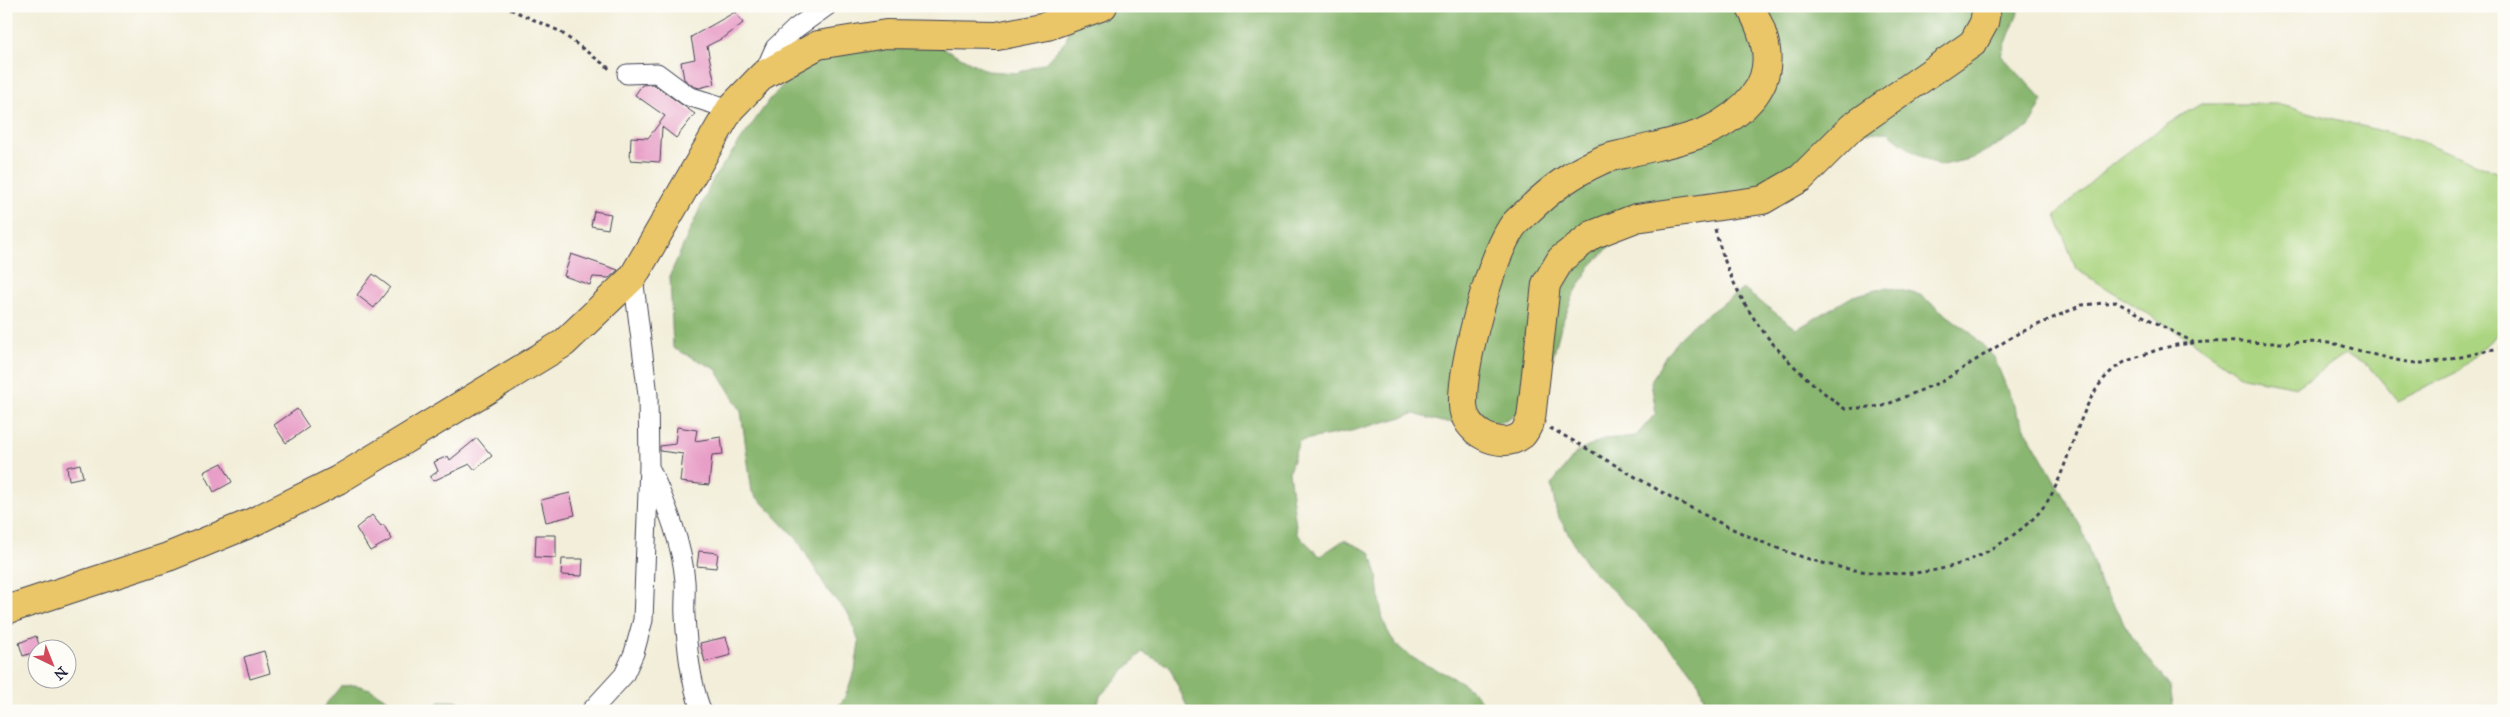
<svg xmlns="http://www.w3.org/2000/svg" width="2510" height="717" font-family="'IM FELL Great Primer',serif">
  <rect width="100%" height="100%" fill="#fdfcf7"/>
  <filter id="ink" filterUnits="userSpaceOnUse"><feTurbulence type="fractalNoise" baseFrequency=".02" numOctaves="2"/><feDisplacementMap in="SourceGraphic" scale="10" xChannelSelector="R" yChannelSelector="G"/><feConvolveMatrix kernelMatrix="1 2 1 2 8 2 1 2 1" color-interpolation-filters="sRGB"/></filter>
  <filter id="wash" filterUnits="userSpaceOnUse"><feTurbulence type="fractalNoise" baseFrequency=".0096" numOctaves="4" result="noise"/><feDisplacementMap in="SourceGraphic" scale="20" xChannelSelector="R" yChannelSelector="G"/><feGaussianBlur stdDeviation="1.12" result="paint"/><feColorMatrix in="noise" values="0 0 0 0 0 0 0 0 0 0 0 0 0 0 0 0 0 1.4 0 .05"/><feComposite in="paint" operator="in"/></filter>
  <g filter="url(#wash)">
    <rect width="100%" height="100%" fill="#f2eed9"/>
    <!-- green -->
    <path fill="#acd581" stroke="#677c5e" d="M2201,104h76l146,38 81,33v153l-47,44 -59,29 -28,-34 -25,-13 -48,33 -54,-10 -53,-37 -114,-71 -20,-54c43,-43 91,-81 145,-111z"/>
    <!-- forest -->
    <g fill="#89b66f" stroke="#566c55">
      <path d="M1074,6h947l-20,49 42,45 -14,27 -56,31 -34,8 -27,-15 -24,-19 -32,1 -103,75 -94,21 -21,2 -26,13 -22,23 -17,29 -11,27 -15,57 -18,26 -27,16h-60l-28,-8 -63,17 -52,10 -10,31 8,62 23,22 24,-16 26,12c3,9 7,20 8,30 3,21 1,35 13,55 24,37 75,30 96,74h-298l-20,-45 -27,-14 -42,44 -4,15h-262l10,-12 11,-28 4,-29 -10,-27 -20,-23 -32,-53 -45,-47 -11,-81 -25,-42 -43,-21 -3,-73 43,-96 55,-77 51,-58 88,-15 80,42 30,2 28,-10 21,-22 8,-28z"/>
      <path d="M1888,287l32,8 52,39 22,23 24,59 64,113 18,55 33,54 37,49 4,24h-466l-9,-28 -18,-24 -95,-95 -29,-50 -6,-29 25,-32 28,-14 32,-3 20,-23 -5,-31 16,-29 24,-27 52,-37 54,40 56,-33z"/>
      <path d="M356,685l14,4 35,22h-85l21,-25z"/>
      <path d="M441,701c12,0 26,-1 33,10h-46z"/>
    </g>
    <g id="blocks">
      <!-- building -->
      <g fill="#e89fc7">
        <path d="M735,12l8,11 -18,14 -18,9 8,38 -16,4 -6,-2 -9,-7 -3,-17 14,-3 -4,-22z"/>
        <path d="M653,84l42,30 -19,24 -14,-11 -2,35 -30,-2 1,-23 17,1 17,-22 -30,-21 7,-10z"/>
        <path d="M594,211l17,3 -3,15 -17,-3z"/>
        <path d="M571,254l47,16 -9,8 -16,-1 -3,8 -26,-9z"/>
        <path d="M373,274l17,13 -16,21 -17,-13z"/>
        <path d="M297,409l12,18 -23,16 -12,-18z"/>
        <path d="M677,427l20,3 -2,11 26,-4 2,17 -11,1 -3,30 -29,-3 3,-28 -23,-3v-5l15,-2z"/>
        <path d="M477,438l15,18 -17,14 -5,-6 -37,17 -3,-4 8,-6 -4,-9 14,-6 2,4z"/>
        <path d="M222,463l10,19 -18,10 -10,-20z"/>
        <path d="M80,464l3,13 -14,3 -2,-13z"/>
        <path d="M570,493l5,22 -29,7 -5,-22z"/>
        <path d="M372,515l9,11 2,-2 9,15 -22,12 -14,-23z"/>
        <path d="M536,535h20v23l-21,-1z"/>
        <path d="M699,551l19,2 -2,15 -19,-2z"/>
        <path d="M562,559h21l-1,17 -21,-1z"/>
        <path d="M36,636l5,14 -18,6 -4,-13z"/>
        <path d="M726,637l5,18 -26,7 -5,-19z"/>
        <path d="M264,651l6,22 -20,6 -6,-22z"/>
      </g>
    </g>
  </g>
  <g filter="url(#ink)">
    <use href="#blocks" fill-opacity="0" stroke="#414153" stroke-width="1"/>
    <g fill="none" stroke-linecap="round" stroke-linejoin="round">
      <defs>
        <g id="minor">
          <path d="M627,74l30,-1 31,23 42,13"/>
          <path d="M763,75l12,-27 21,-20 31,-22"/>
          <path d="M651,471c16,35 31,72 34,110 1,11 -1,23 0,35 2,31 5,64 16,94"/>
          <path d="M591,711l33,-36 10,-22 9,-33 6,-154 -1,-71 -15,-118"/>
        </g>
        <g id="highway">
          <path d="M1750,6c15,28 26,60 5,88 -33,42 -75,46 -123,58 -10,3 -21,4 -30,8 -31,14 -50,28 -74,51 -5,5 -12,10 -16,16 -23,36 -50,136 -49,178 0,26 37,47 59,30 4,-4 7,-12 9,-16l15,-135 15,-25 31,-24 44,-17 127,-18 38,-22 51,-51 121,-84 11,-20 3,-17"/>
          <path d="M6,610l162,-53 83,-34 87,-43 226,-137 69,-66 97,-168 33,-34 55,-30 68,-11 111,2 50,-10 56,-20"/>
        </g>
      </defs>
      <!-- minor casing -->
      <use href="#minor" stroke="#414153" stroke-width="21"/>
      <!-- highway casing -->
      <use href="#highway" stroke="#414153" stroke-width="30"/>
      <!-- path -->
      <g stroke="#414153" stroke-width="3" stroke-dasharray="4 4" stroke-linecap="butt">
        <path d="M503,6l56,25 51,38"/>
        <path d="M1715,229c21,82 64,131 130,180l38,-3 60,-25 72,-46 67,-30 34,-3 77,40"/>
        <path d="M1550,428c121,65 310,206 448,117 18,-11 37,-25 49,-43 26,-39 32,-115 76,-139 10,-5 21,-8 31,-12 40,-14 85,-8 127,-8 17,0 38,-2 55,1 22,6 65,20 86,19 27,-1 55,-11 82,-16"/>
      </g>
      <!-- minor -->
      <use href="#minor" stroke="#fff" stroke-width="19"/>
      <!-- highway -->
      <use href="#highway" stroke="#eac669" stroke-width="28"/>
    </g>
  </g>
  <!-- margin -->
  <rect width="2510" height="717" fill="none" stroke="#fdfcf7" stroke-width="25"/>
  <!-- north arrow -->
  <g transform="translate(52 664) rotate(137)"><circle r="24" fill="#fdfcf7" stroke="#a5a5ac"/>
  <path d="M0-4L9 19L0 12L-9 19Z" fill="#d1495b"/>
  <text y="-8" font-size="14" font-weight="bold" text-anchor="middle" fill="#22223b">N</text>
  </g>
</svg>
